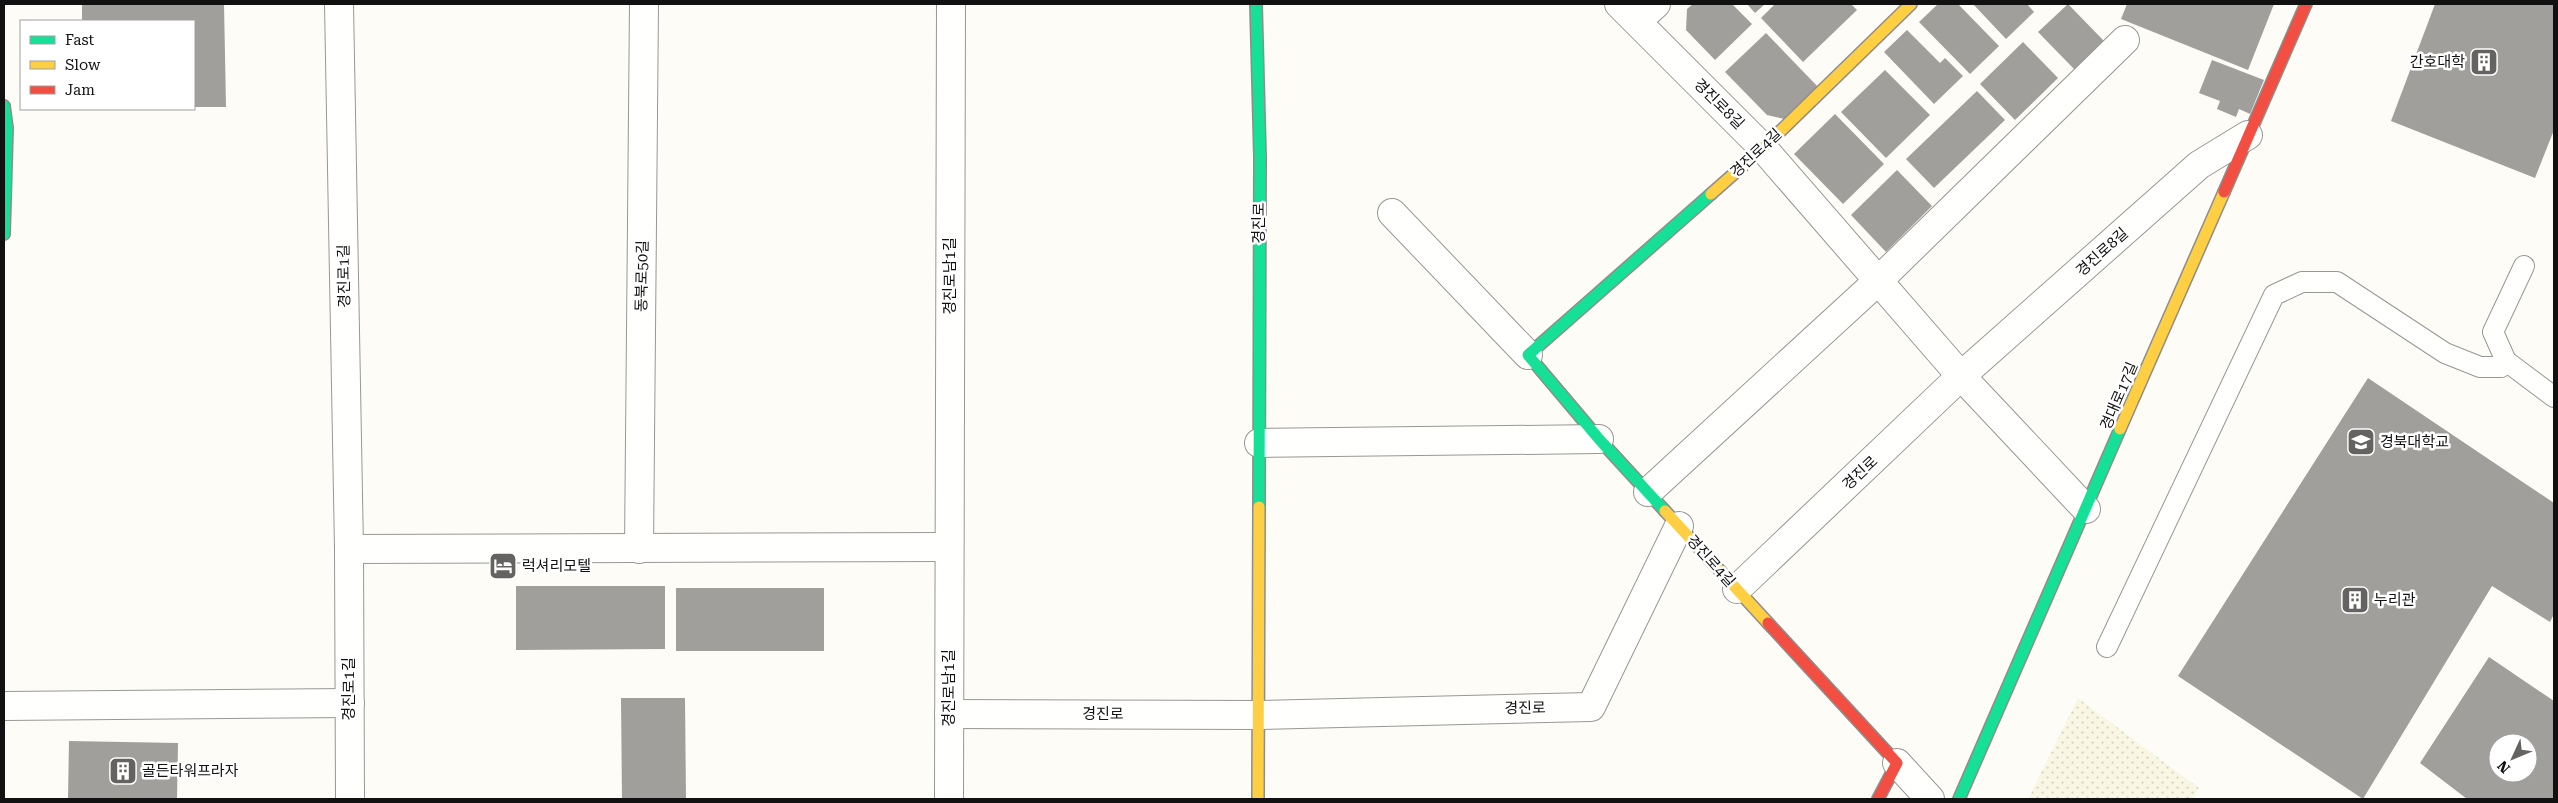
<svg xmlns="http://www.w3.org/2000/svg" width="2558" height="803" font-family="'Roboto Serif','Noto Sans KR',serif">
  <defs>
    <pattern id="farmland-dots" width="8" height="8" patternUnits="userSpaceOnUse" patternTransform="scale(1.25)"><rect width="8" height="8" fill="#f9f7e4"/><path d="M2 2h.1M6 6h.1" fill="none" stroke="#d4d3c3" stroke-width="1.8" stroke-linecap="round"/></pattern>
  </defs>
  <rect width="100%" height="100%" fill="#fdfcf7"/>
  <!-- farmland -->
  <path fill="url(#farmland-dots)" d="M2078,698l121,90 -6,11h-165z"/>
  <!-- building -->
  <g fill="#a19f9c" fill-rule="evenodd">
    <path d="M82,4h142l2,103h-32v-86h-112z"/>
    <path d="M1693,4h39l20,20 -37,36 -29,-30 1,-21z"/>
    <path d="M1747,4h18l-10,9z"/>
    <path d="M1775,4h76l6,6 -54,52 -42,-44z"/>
    <path d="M1938,4h20l41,42 -29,28 -51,-52z"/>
    <path d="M1973,4h54l7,8 -28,27z"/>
    <path d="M2068,4l36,37 -29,29 -37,-38z"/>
    <path d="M2127,4h147l-26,66 -127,-51z"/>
    <path d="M2435,4h119v126l-19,48 -144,-57z"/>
    <path d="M1907,30l33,33 5,-5 18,18 -29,28 -50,-52z"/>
    <path d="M1766,33l54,56 -32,31 -21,-5 -42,-43z"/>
    <path d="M2023,42l35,36 -43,42 -35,-36z"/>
    <path d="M2212,60l52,20 -14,34 -11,-5 -3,8 -19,-8 3,-8 -21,-8z"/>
    <path d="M1885,70l45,45 -44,43 -45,-46z"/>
    <path d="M1977,91l28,29 -71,68 -28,-29z"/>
    <path d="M1835,114l49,50 -41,40 -49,-50z"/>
    <path d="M1897,170l35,36 -46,46 -35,-37z"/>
    <path d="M2368,378l186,125v111l-4,8 -58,-36 -129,213 -185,-123z"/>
    <path d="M516,586h149v63l-149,1z"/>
    <rect x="676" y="588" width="148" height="63"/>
    <path d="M2489,657l65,44v98h-87l-47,-36zM2498,743h30v30h-30z"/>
    <path d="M621,698h64l1,101h-64z"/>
    <path d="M69,741l109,2 -1,56h-109z"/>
  </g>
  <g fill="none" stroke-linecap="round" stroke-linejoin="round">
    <defs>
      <g id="lane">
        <path d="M2524,266l-31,66 13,29 48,36"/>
        <path d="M2107,647l167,-352 28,-13h35l108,71 35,14h21l5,-6"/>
      </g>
      <g id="street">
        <path d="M339,4l10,545 1,250"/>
        <path d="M1619,4l144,144 198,228 125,133"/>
        <path d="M1637,21l19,-17"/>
        <path d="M1392,213l136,142"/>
        <path d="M1259,443l340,-4"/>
        <path d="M1648,492l231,-212 246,-240"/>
        <path d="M349,549l600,-2"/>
        <path d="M639,549l5,-545"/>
        <path d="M1737,589l224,-213 238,-211 49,-30"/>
        <path d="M4,706l346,-3"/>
        <path d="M949,714l309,1 333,-8 88,-181"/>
        <path d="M1897,763l33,36"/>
        <path d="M949,799l2,-795"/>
      </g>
      <g id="fast">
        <path d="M1256,4l4,153 -1,350"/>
        <path d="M4,106l3,22 -3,106"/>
        <path d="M1665,511l-66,-72 -71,-84 183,-161"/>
        <path d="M1959,799l161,-370"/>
      </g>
      <g id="slow">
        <path d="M1711,194l52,-46 148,-144"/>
        <path d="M2120,429l104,-237"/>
        <path d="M1665,511l103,112"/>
        <path d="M1258,799l1,-292"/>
      </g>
      <g id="jam">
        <path d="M2224,192l82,-188"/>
        <path d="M1768,623l129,140 -19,36"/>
      </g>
    </defs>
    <!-- lane casing -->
    <use href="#lane" stroke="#979795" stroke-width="22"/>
    <!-- street casing -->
    <use href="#street" stroke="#979795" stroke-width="30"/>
    <!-- fast casing -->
    <use href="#fast" stroke="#8e8d8b" stroke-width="14"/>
    <!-- slow casing -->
    <use href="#slow" stroke="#8e8d8b" stroke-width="14"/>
    <!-- jam casing -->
    <use href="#jam" stroke="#8e8d8b" stroke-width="14"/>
    <!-- lane -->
    <use href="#lane" stroke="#fffffe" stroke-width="20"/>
    <!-- street -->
    <use href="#street" stroke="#fffffe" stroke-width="28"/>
    <!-- fast -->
    <use href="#fast" stroke="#16e098" stroke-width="11"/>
    <!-- slow -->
    <use href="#slow" stroke="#ffcf43" stroke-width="11"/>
    <!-- jam -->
    <use href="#jam" stroke="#f24e42" stroke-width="11"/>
  </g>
  <!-- icons -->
  <defs>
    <symbol id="building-square" viewBox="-11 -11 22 22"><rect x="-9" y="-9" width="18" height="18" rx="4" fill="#646362" stroke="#fff"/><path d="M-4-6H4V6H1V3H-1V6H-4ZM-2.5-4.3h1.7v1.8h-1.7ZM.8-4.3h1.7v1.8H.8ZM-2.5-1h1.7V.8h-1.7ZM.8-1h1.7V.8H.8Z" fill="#fff"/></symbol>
    <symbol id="university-square" viewBox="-11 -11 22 22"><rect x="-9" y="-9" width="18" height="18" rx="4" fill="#646362" stroke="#fff"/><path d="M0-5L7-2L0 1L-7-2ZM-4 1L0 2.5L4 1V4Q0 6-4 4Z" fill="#fff"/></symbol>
    <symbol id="hotel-square" viewBox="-11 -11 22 22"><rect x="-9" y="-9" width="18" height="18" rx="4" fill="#646362" stroke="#fff"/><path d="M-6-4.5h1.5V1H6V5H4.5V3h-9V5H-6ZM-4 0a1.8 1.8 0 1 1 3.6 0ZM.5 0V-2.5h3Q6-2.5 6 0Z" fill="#fff"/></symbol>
  </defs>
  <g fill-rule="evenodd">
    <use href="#building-square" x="2468" y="46" width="32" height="32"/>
    <use href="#university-square" x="2345" y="426" width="32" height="32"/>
    <use href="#hotel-square" x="487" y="550" width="32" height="32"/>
    <use href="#building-square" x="2339" y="584" width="32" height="32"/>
    <use href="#building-square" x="107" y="755" width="32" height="32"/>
  </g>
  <g text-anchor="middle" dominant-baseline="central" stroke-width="5" stroke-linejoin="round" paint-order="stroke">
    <!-- poi labels -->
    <g font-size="15" fill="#111" stroke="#fff" text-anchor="start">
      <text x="2465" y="62" text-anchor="end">간호대학</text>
      <text x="2380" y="442">경북대학교</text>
      <text x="522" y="566">럭셔리모텔</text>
      <text x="2374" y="600">누리관</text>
      <text x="142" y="771">골든타워프라자</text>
    </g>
    <!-- street labels -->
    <g font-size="15" fill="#111" stroke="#fff">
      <text transform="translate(1719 104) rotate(45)">경진로8길</text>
      <text transform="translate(1756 153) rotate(-43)">경진로4길</text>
      <text transform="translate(1259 223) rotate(-90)">경진로</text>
      <text transform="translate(2102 252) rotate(-42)">경진로8길</text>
      <text transform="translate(344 276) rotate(-91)">경진로1길</text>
      <text transform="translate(642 276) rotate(-89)">동북로50길</text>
      <text transform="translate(950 276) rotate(-90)">경진로남1길</text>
      <text transform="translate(2119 396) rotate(-67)">경대로17길</text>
      <text transform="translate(1860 473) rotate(-43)">경진로</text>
      <text transform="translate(1711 561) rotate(48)">경진로4길</text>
      <text transform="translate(949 688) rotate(-90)">경진로남1길</text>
      <text transform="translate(349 689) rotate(-90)">경진로1길</text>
      <text transform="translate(1525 708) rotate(-1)">경진로</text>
      <text x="1103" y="714">경진로</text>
    </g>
  </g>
  <!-- border -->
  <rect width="2558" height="803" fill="none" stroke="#111111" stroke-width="10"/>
  <!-- legend -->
  <rect x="20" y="20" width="175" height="90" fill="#ffffff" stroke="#a0a0a0"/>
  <rect x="30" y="36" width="25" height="8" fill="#16e098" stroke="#a0a0a0"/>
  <text x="65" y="45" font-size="15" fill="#111111">Fast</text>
  <rect x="30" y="61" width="25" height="8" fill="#ffcf43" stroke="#a0a0a0"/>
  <text x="65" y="70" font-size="15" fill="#111111">Slow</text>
  <rect x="30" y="86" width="25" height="8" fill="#f24e42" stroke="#a0a0a0"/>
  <text x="65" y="95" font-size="15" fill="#111111">Jam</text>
  <!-- north arrow -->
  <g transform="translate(2513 758) rotate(226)"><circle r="24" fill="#ffffff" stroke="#a0a0a0"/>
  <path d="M0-4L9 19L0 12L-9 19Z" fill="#646362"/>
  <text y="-8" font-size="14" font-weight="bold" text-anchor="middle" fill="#111111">N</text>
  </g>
</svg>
